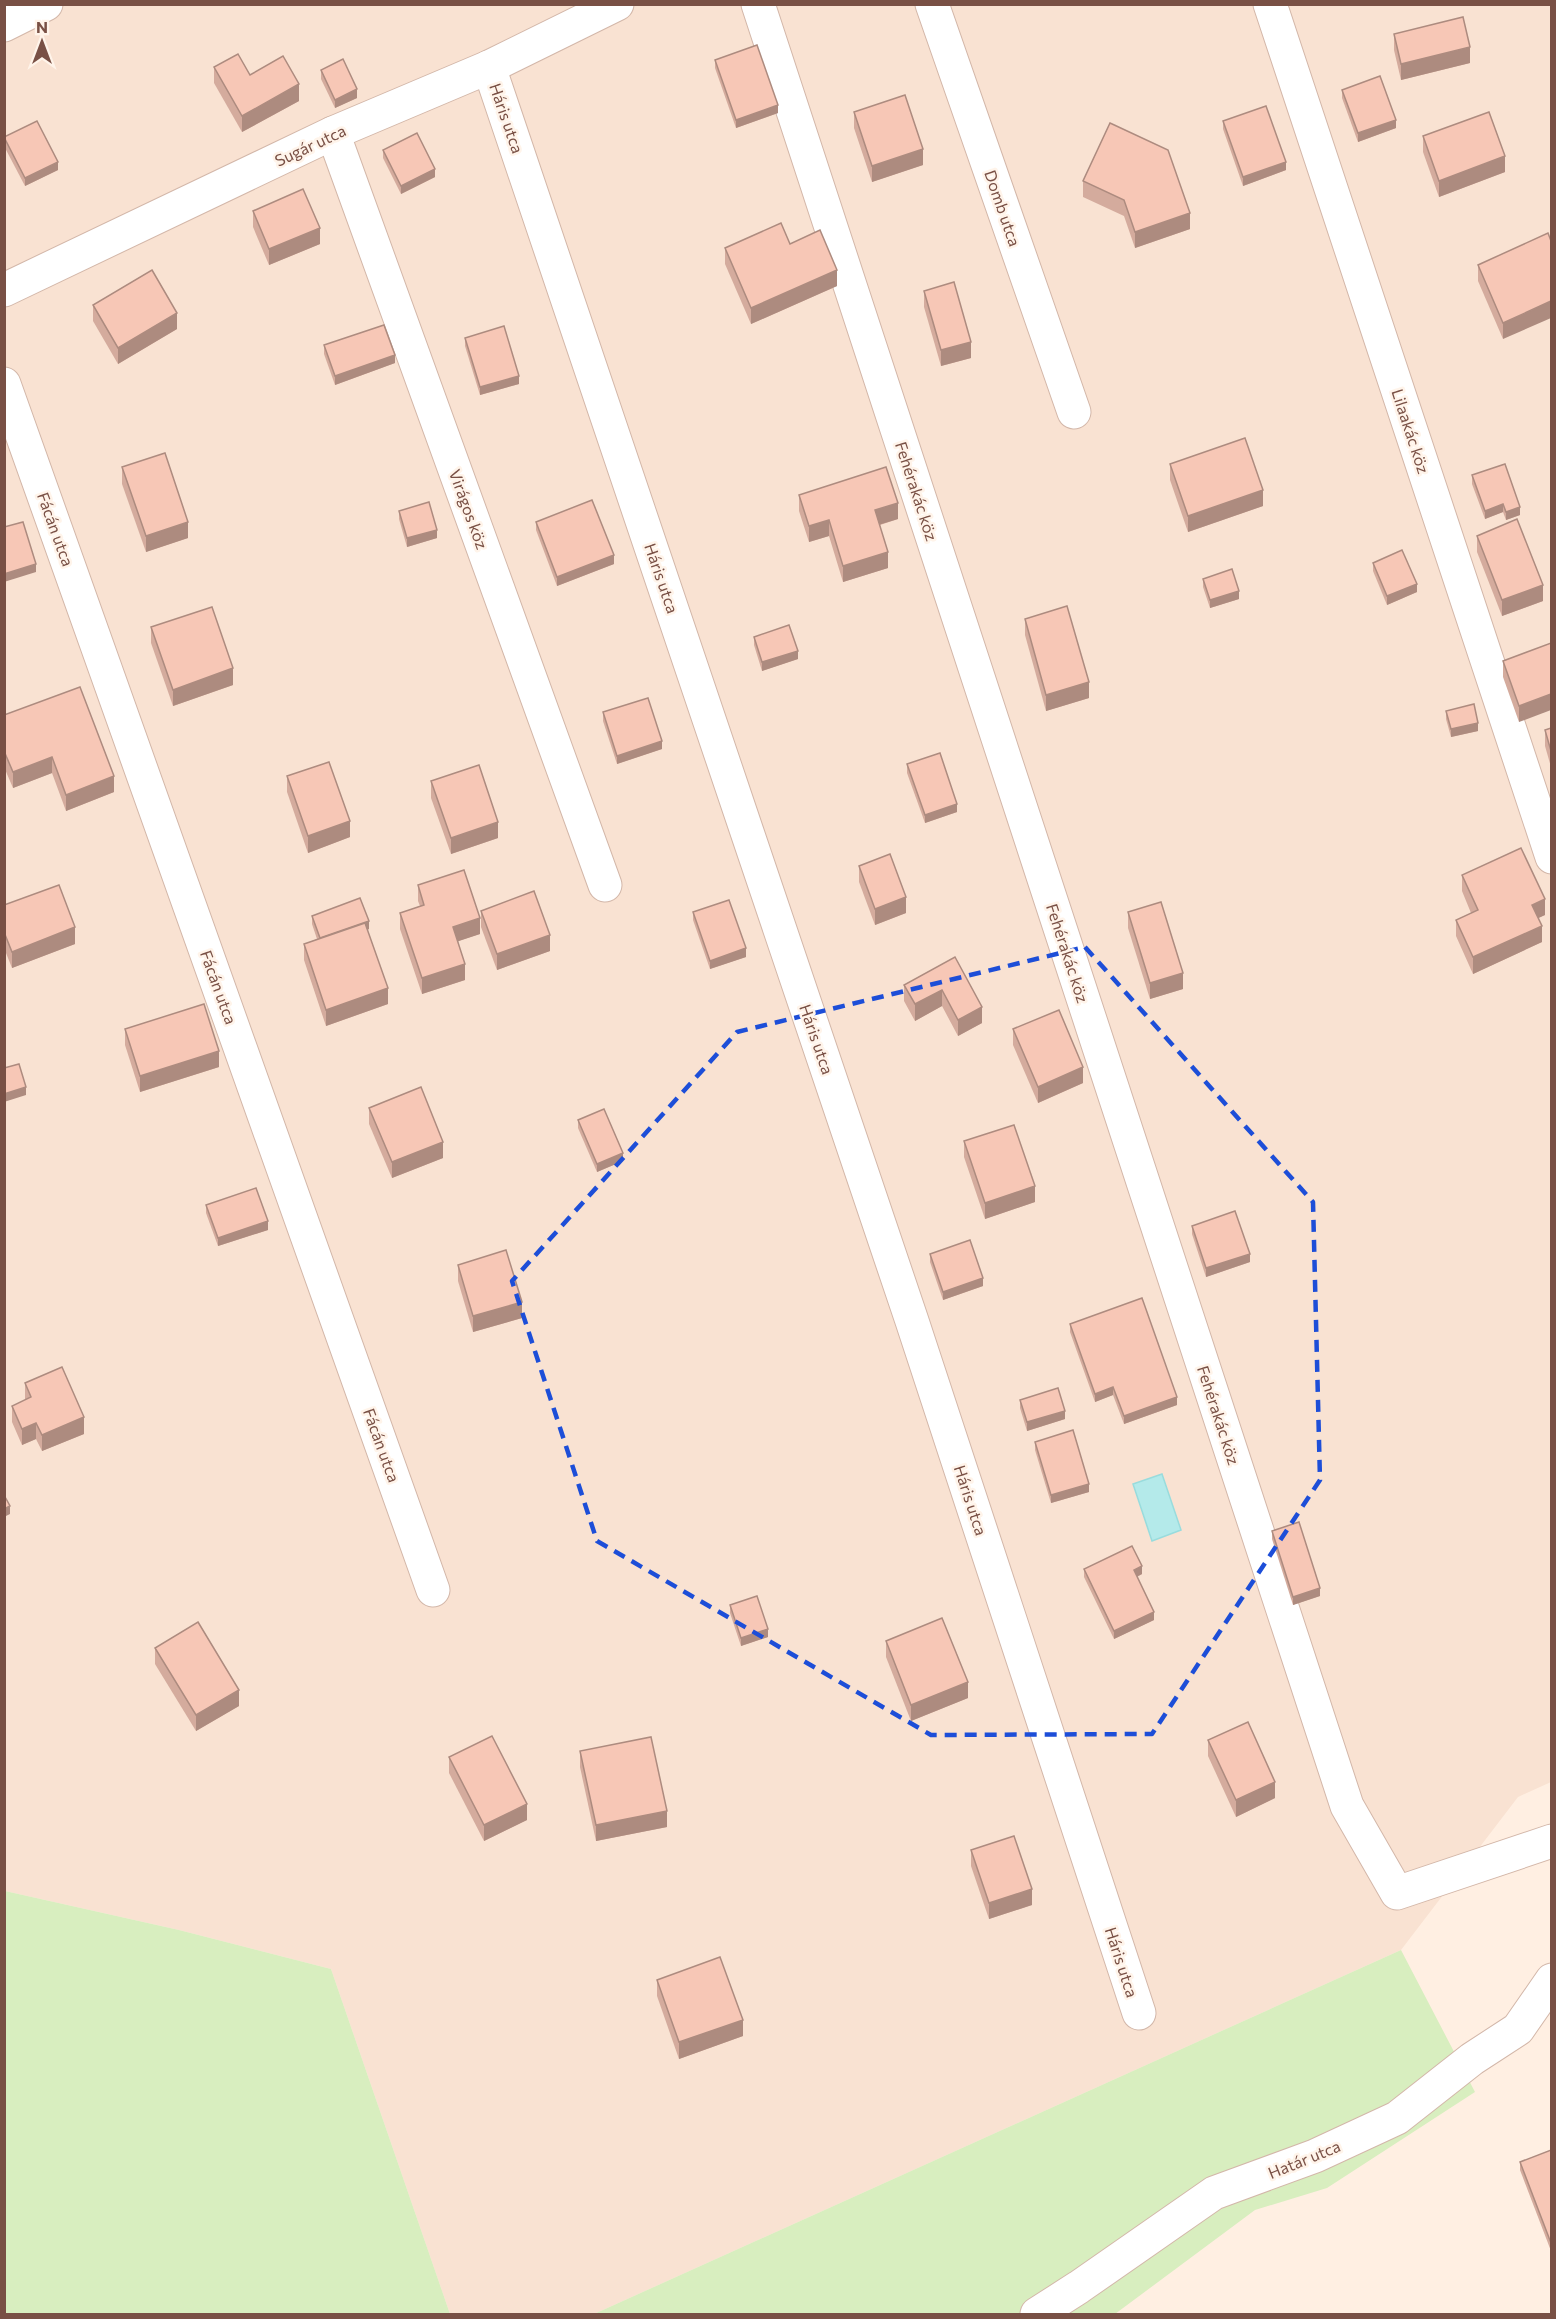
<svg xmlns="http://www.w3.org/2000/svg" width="1556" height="2319" font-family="Commissioner,sans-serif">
  <rect width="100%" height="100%" fill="#ffefe2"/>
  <!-- residential -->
  <path fill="#f9e2d2" d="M5,5h1546v1777l-33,15 -117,153 -807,364h-144l-119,-345 -152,-39 -174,-39z"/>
  <!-- green -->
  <g fill="#d8eebf">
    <path d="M5,1891l174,39 152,39 119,345h-445z"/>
    <path d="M1401,1950l74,142 -148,96 -72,22 -140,104h-521z"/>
  </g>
  <!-- water -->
  <path fill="#b4eaea" stroke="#99dcdd" stroke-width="1.5" d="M1162,1474l19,56 -29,11 -19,-57z"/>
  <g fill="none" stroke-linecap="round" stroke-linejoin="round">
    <defs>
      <g id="minor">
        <path d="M758,4l589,1802 50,87 155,-52"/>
        <path d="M932,4l142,408"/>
        <path d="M1270,4l282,853"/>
        <path d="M4,25l42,-21"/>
        <path d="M489,67l423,1254 227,692"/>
        <path d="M333,133l272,752"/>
        <path d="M4,290l329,-157 156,-66 128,-63"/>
        <path d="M4,384l429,1206"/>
        <path d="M1037,2314l42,-27 135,-94 101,-37 82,-38 75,-59 46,-30 34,-49"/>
      </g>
    </defs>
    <!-- minor casing -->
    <use href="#minor" stroke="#d3b7a9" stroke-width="35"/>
    <!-- minor -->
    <use href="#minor" stroke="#fff" stroke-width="33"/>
  </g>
  <!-- wall -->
  <g fill="#d4ab9d">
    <path d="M1394,34l76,29 -69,17 -7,-30z"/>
    <path d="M715,60l63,53 -42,15 -21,-60z"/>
    <path d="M214,67l85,34 -57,31 -28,-49z"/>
    <path d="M321,70l36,28 -22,10 -14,-29z"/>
    <path d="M1342,90l54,38 -38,14 -16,-44z"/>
    <path d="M854,112l69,53 -51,17 -18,-54z"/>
    <path d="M1223,121l63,49 -43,16 -20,-57z"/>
    <path d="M1423,136l82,36 -66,25 -16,-45z"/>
    <path d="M4,137l54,33 -33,16 -21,-40z"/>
    <path d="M383,150l52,27 -34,17 -18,-36z"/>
    <path d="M1083,181l107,48 -55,19 -11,-32 -41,-19z"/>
    <path d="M253,211l67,33 -51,21 -16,-38z"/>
    <path d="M1551,241l-48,98 -25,-58v-16z"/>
    <path d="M790,244l47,42 -86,38 -26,-60v-16z"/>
    <path d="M924,291l47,67 -30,8 -17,-59z"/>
    <path d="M93,305l84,24 -59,35 -25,-43z"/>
    <path d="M465,338l54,46 -39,11 -15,-49z"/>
    <path d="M324,345l71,18 -60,22 -11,-31z"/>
    <path d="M1170,464l93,42 -75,26 -18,-52z"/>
    <path d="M122,467l66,71 -42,14 -24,-68z"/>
    <path d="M1472,475l48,40 -14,5 -3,-8 -18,7 -13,-35z"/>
    <path d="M799,495l99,24 -18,6 8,43 -45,14 -14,-46 -20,6 -10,-31z"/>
    <path d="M399,511l38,27 -30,9 -8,-28z"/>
    <path d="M536,522l78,42 -57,22 -21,-56z"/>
    <path d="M1477,536l66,65 -41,15 -25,-64z"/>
    <path d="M1373,563l44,29 -30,13 -14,-34z"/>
    <path d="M1203,579l36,20 -29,9 -7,-21z"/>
    <path d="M1025,619l64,79 -43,13 -21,-76z"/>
    <path d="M151,627l82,58 -60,21 -22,-63z"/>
    <path d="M754,637l44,22 -36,12 -8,-26z"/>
    <path d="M1551,643l-32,79 -16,-45v-16z"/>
    <path d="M1446,711l32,20 -27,6 -5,-18z"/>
    <path d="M603,712l59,37 -45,15 -14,-43z"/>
    <path d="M4,715l110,77 -48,19 -14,-38 -39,15 -9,-21z"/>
    <path d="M1551,728v39l-6,-21v-16z"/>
    <path d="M907,764l50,48 -32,11 -18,-50z"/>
    <path d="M287,776l63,61 -42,16 -21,-61z"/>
    <path d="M431,781l67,57 -47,16 -20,-56z"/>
    <path d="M859,866l47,47 -31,12 -16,-43z"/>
    <path d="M1462,875l83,40 -7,3 4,24 -69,32 -17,-38v-16l15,-7 -9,-22z"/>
    <path d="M418,885l62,49 -22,7 7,39 -43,14 -22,-65v-16l20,-7 -2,-5z"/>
    <path d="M4,905l71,39 -63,24 -8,-20z"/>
    <path d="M481,911l69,40 -53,19 -16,-43z"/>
    <path d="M693,912l53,45 -36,12 -17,-49z"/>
    <path d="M1128,912l55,77 -33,10 -22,-71z"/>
    <path d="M312,916l57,13 -2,1 21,74 -62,22 -22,-66v-16l13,-5 -5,-15z"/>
    <path d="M955,957l27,66 -24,13 -16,-30 -27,15 -11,-20v-16z"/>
    <path d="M125,1029l94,38 -79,25 -15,-47z"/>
    <path d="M1013,1029l70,54 -45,20 -25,-58z"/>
    <path d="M369,1108l74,50 -51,20 -23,-54z"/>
    <path d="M578,1120l45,41 -26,11 -19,-44z"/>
    <path d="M964,1141l71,61 -50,17 -21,-62z"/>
    <path d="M206,1205l62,25 -50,16 -12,-33z"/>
    <path d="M1192,1226l58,36 -44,15 -14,-43z"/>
    <path d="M930,1254l53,32 -40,14 -13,-38z"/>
    <path d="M458,1265l64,53 -49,14 -15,-51z"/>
    <path d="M1070,1324l107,81 -53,19 -11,-29 -18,7 -25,-70z"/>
    <path d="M25,1383l59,51 -42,17 -6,-12 -14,6 -10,-23v-16l13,-6z"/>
    <path d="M1020,1400l45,19 -38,12 -7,-23z"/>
    <path d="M1035,1442l54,50 -38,11 -16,-53z"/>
    <path d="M1272,1531l48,65 -27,9 -21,-66z"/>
    <path d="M1084,1569l58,5 -5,3 17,43 -40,19 -30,-62z"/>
    <path d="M730,1605l38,32 -27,9 -11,-33z"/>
    <path d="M886,1641l82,57 -57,23 -25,-64z"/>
    <path d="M155,1648l84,58 -43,25 -41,-67z"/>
    <path d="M1208,1740l67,58 -39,19 -28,-61z"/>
    <path d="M580,1751l87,76 -71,14 -16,-74z"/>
    <path d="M449,1757l78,63 -43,21 -35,-68z"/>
    <path d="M971,1850l61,55 -43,14 -18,-53z"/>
    <path d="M657,1980l86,56 -64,23 -22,-63z"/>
    <path d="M1551,2150v101l-31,-81v-8z"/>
  </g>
  <!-- shaded-wall -->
  <g fill="#ad8b7f">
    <path d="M1470,47v16l-69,17v-16z"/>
    <path d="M299,84v17l-57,31v-16z"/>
    <path d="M357,89v9l-22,10v-8z"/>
    <path d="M778,105v8l-42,15v-8z"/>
    <path d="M1396,120v8l-38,14v-9z"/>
    <path d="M923,149v16l-51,17v-16z"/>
    <path d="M1505,156v16l-66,25v-16z"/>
    <path d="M58,162v8l-33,16v-8z"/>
    <path d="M1286,162v8l-43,16v-9z"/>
    <path d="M435,169v8l-34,17v-8z"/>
    <path d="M1190,213v16l-55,19v-16z"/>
    <path d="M320,228v16l-51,21v-16z"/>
    <path d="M837,270v16l-86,38v-16z"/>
    <path d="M1551,301v17l-48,21v-16z"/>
    <path d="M177,313v16l-59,35v-16z"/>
    <path d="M971,342v16l-30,8v-16z"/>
    <path d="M395,355v8l-60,22v-9z"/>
    <path d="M519,376v8l-39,11v-8z"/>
    <path d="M1263,490v16l-75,26v-16z"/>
    <path d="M898,503v16l-23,7v-16z"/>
    <path d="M1503,504v8l-18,7v-8z"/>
    <path d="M1520,507v8l-14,5v-8z"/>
    <path d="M829,520v16l-20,6v-16z"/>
    <path d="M188,522v16l-42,14v-16z"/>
    <path d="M437,530v8l-30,9v-9z"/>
    <path d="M888,552v16l-45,14v-16z"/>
    <path d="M614,555v9l-57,22v-9z"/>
    <path d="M36,564v8l-32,10v-8z"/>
    <path d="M1417,584v8l-30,13v-9z"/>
    <path d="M1543,585v16l-41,15v-16z"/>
    <path d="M1239,591v8l-29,9v-8z"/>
    <path d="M798,651v8l-36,12v-9z"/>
    <path d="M233,668v17l-60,21v-16z"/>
    <path d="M1089,682v16l-43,13v-16z"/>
    <path d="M1551,694v16l-32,12v-16z"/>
    <path d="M1478,723v8l-27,6v-8z"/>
    <path d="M662,741v8l-45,15v-8z"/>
    <path d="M52,757v16l-39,15v-16z"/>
    <path d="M114,776v16l-48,19v-16z"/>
    <path d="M957,804v8l-32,11v-8z"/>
    <path d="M350,821v16l-42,16v-17z"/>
    <path d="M498,822v16l-47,16v-16z"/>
    <path d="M906,897v16l-31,12v-16z"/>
    <path d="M1545,899v16l-13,6v-16z"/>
    <path d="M480,918v16l-27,9v-16z"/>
    <path d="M369,921v8l-48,19v-8z"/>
    <path d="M1542,926v16l-69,32v-17z"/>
    <path d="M75,927v17l-63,24v-16z"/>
    <path d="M550,935v16l-53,19v-16z"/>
    <path d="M746,948v9l-36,12v-8z"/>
    <path d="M465,964v16l-43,14v-16z"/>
    <path d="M1183,973v16l-33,10v-16z"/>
    <path d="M388,988v16l-62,22v-16z"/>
    <path d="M942,990v16l-27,15v-17z"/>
    <path d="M982,1007v16l-24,13v-16z"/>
    <path d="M219,1051v16l-79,25v-16z"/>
    <path d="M1083,1067v16l-45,20v-16z"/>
    <path d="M26,1087v8l-22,7v-8z"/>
    <path d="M443,1142v16l-51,20v-16z"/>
    <path d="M623,1153v8l-26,11v-8z"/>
    <path d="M1035,1186v16l-50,17v-16z"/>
    <path d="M268,1221v9l-50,16v-8z"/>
    <path d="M1250,1254v8l-44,15v-9z"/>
    <path d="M983,1278v8l-40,14v-8z"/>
    <path d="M522,1302v16l-49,14v-16z"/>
    <path d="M1113,1387v8l-18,7v-8z"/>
    <path d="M1177,1397v8l-53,19v-8z"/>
    <path d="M1065,1411v8l-38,12v-9z"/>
    <path d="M84,1417v17l-42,17v-16z"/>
    <path d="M36,1423v16l-14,6v-16z"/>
    <path d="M1089,1484v8l-38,11v-8z"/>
    <path d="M10,1506v8l-6,3v-8z"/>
    <path d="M1142,1566v8l-8,4v-8z"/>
    <path d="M1320,1588v8l-27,9v-8z"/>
    <path d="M1154,1612v8l-40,19v-8z"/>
    <path d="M768,1629v8l-27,9v-8z"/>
    <path d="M968,1682v16l-57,23v-16z"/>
    <path d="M239,1690v16l-43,25v-16z"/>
    <path d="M1275,1782v16l-39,19v-17z"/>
    <path d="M527,1804v16l-43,21v-16z"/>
    <path d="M667,1811v16l-71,14v-16z"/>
    <path d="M1032,1889v16l-43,14v-16z"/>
    <path d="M743,2020v16l-64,23v-17z"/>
  </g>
  <!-- building -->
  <g fill="#f7c7b6" stroke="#ad8b7f" stroke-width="1.5">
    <path d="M1463,17l7,30 -69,17 -7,-30z"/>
    <path d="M757,45l21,60 -42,15 -21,-60z"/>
    <path d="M238,54l12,21 33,-19 16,28 -57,32 -28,-49z"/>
    <path d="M343,59l14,30 -22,11 -14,-30z"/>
    <path d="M1380,76l16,44 -38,13 -16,-43z"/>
    <path d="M905,95l18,54 -51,17 -18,-54z"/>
    <path d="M1266,106l20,56 -43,15 -20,-56z"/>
    <path d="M1489,112l16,44 -66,25 -16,-45z"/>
    <path d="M37,121l21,41 -33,16 -21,-41z"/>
    <path d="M1110,123l58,27 22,63 -55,19 -11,-32 -41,-19z"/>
    <path d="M417,133l18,36 -34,17 -18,-36z"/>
    <path d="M303,189l17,39 -51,21 -16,-38z"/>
    <path d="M781,223l9,21 30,-14 17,40 -86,38 -26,-60z"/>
    <path d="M1548,233l3,8v60l-48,22 -25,-58z"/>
    <path d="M152,270l25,43 -59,35 -25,-43z"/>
    <path d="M954,282l17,60 -30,8 -17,-59z"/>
    <path d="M384,325l11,30 -60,21 -11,-31z"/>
    <path d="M504,326l15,50 -39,11 -15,-49z"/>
    <path d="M1245,438l18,52 -75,26 -18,-52z"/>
    <path d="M165,453l23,69 -42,14 -24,-69z"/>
    <path d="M1505,464l15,43 -14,5 -3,-8 -18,7 -13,-36z"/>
    <path d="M886,467l12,36 -23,7 13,42 -45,14 -14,-46 -20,6 -10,-31z"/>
    <path d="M592,500l22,55 -57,22 -21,-55z"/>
    <path d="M429,502l8,28 -30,8 -8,-27z"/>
    <path d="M1517,519l26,66 -41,15 -25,-64z"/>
    <path d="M23,522l13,42 -32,10v-47z"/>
    <path d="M1402,550l15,34 -30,12 -14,-33z"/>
    <path d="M1232,569l7,22 -29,9 -7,-21z"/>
    <path d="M1067,606l22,76 -43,13 -21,-76z"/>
    <path d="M212,607l21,61 -60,22 -22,-63z"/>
    <path d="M789,625l9,26 -36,11 -8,-25z"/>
    <path d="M1551,643v51l-32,12 -16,-45z"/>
    <path d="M80,687l34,89 -48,19 -14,-38 -39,15 -9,-21v-36z"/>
    <path d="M648,698l14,43 -45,15 -14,-44z"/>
    <path d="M1474,704l4,19 -27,6 -5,-18z"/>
    <path d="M1551,728v23l-6,-21z"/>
    <path d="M940,753l17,51 -32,11 -18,-51z"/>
    <path d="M329,762l21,59 -42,15 -21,-60z"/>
    <path d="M479,765l19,57 -47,16 -20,-57z"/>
    <path d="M1521,848l24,51 -13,6 10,21 -69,31 -17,-37 22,-10 -16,-35z"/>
    <path d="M890,854l16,43 -31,12 -16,-43z"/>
    <path d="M464,870l16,48 -27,9 12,37 -43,14 -22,-65 24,-8 -6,-20z"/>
    <path d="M59,885l16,42 -63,25 -8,-20v-27z"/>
    <path d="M534,891l16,44 -53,19 -16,-43z"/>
    <path d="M360,898l9,23 -49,17 -8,-22z"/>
    <path d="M729,900l17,48 -36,13 -17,-49z"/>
    <path d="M1161,902l22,71 -33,10 -22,-71z"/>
    <path d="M365,923l23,65 -62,22 -22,-66z"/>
    <path d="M955,957l27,50 -24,13 -16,-30 -27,14 -11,-19z"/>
    <path d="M204,1004l15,47 -79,25 -15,-47z"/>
    <path d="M1059,1010l24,57 -45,20 -25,-58z"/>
    <path d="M19,1064l7,23 -22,7v-26z"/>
    <path d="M421,1087l22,55 -51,20 -23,-54z"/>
    <path d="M604,1109l19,44 -26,11 -19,-44z"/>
    <path d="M1014,1125l21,61 -50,17 -21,-62z"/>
    <path d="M256,1188l12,33 -50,17 -12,-33z"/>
    <path d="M1235,1211l15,43 -44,14 -14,-42z"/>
    <path d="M970,1240l13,38 -40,14 -13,-38z"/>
    <path d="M506,1250l16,52 -49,14 -15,-51z"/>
    <path d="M1142,1298l35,99 -53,19 -11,-29 -18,7 -25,-70z"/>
    <path d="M62,1367l22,50 -42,18 -6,-12 -14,6 -10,-23 19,-9 -6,-14z"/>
    <path d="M1058,1388l7,23 -38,11 -7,-22z"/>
    <path d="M1073,1430l16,54 -38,11 -16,-53z"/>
    <path d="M4,1495l6,11 -6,3z"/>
    <path d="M1299,1522l21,66 -27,9 -21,-66z"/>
    <path d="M1132,1546l10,20 -8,4 20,42 -40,19 -30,-62z"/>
    <path d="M757,1596l11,33 -27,9 -11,-33z"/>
    <path d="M942,1618l26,64 -57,23 -25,-64z"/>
    <path d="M198,1622l41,68 -43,25 -41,-67z"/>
    <path d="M1248,1722l27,60 -39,18 -28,-60z"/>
    <path d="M492,1736l35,68 -43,21 -35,-68z"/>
    <path d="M651,1737l16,74 -71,14 -16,-74z"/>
    <path d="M1014,1836l18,53 -43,14 -18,-53z"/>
    <path d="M720,1957l23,63 -64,22 -22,-62z"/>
    <path d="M1551,2150v93l-31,-81z"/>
  </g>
  <!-- marked area -->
  <path fill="none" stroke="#1d4ed8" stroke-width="4.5" stroke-dasharray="12 8" stroke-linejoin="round" d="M1085,947l228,255 7,278 -168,254 -221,1 -334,-194 -85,-260 225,-249z"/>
  <g text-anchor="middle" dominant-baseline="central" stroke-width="5" stroke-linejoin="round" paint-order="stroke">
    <!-- street labels -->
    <g font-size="16" fill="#795045" stroke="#fff4ea">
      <text transform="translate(507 118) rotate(71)">Háris utca</text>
      <text transform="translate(310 145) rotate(-25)">Sugár utca</text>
      <text transform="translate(1003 208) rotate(71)">Domb utca</text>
      <text transform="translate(1411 431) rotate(72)">Lilaakác köz</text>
      <text transform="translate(917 491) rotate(72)">Fehérakác köz</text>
      <text transform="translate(469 509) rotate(70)">Virágos köz</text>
      <text transform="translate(56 529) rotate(70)">Fácán utca</text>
      <text transform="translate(662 578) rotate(71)">Háris utca</text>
      <text transform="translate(1068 953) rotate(72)">Fehérakác köz</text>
      <text transform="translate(219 987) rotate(70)">Fácán utca</text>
      <text transform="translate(817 1039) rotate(71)">Háris utca</text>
      <text transform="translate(1219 1415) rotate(72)">Fehérakác köz</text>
      <text transform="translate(382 1445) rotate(70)">Fácán utca</text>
      <text transform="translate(971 1500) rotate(72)">Háris utca</text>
      <text transform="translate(1122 1962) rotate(72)">Háris utca</text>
      <text transform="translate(1304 2159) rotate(-22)">Határ utca</text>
    </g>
  </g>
  <!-- border -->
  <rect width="1556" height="2319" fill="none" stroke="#795045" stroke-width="12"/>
  <!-- north arrow -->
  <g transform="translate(42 42)" stroke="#fff4ea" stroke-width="4.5" paint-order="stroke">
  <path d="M0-4.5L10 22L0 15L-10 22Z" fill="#795045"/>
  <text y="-9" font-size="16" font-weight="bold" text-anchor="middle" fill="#795045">N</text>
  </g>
</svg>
